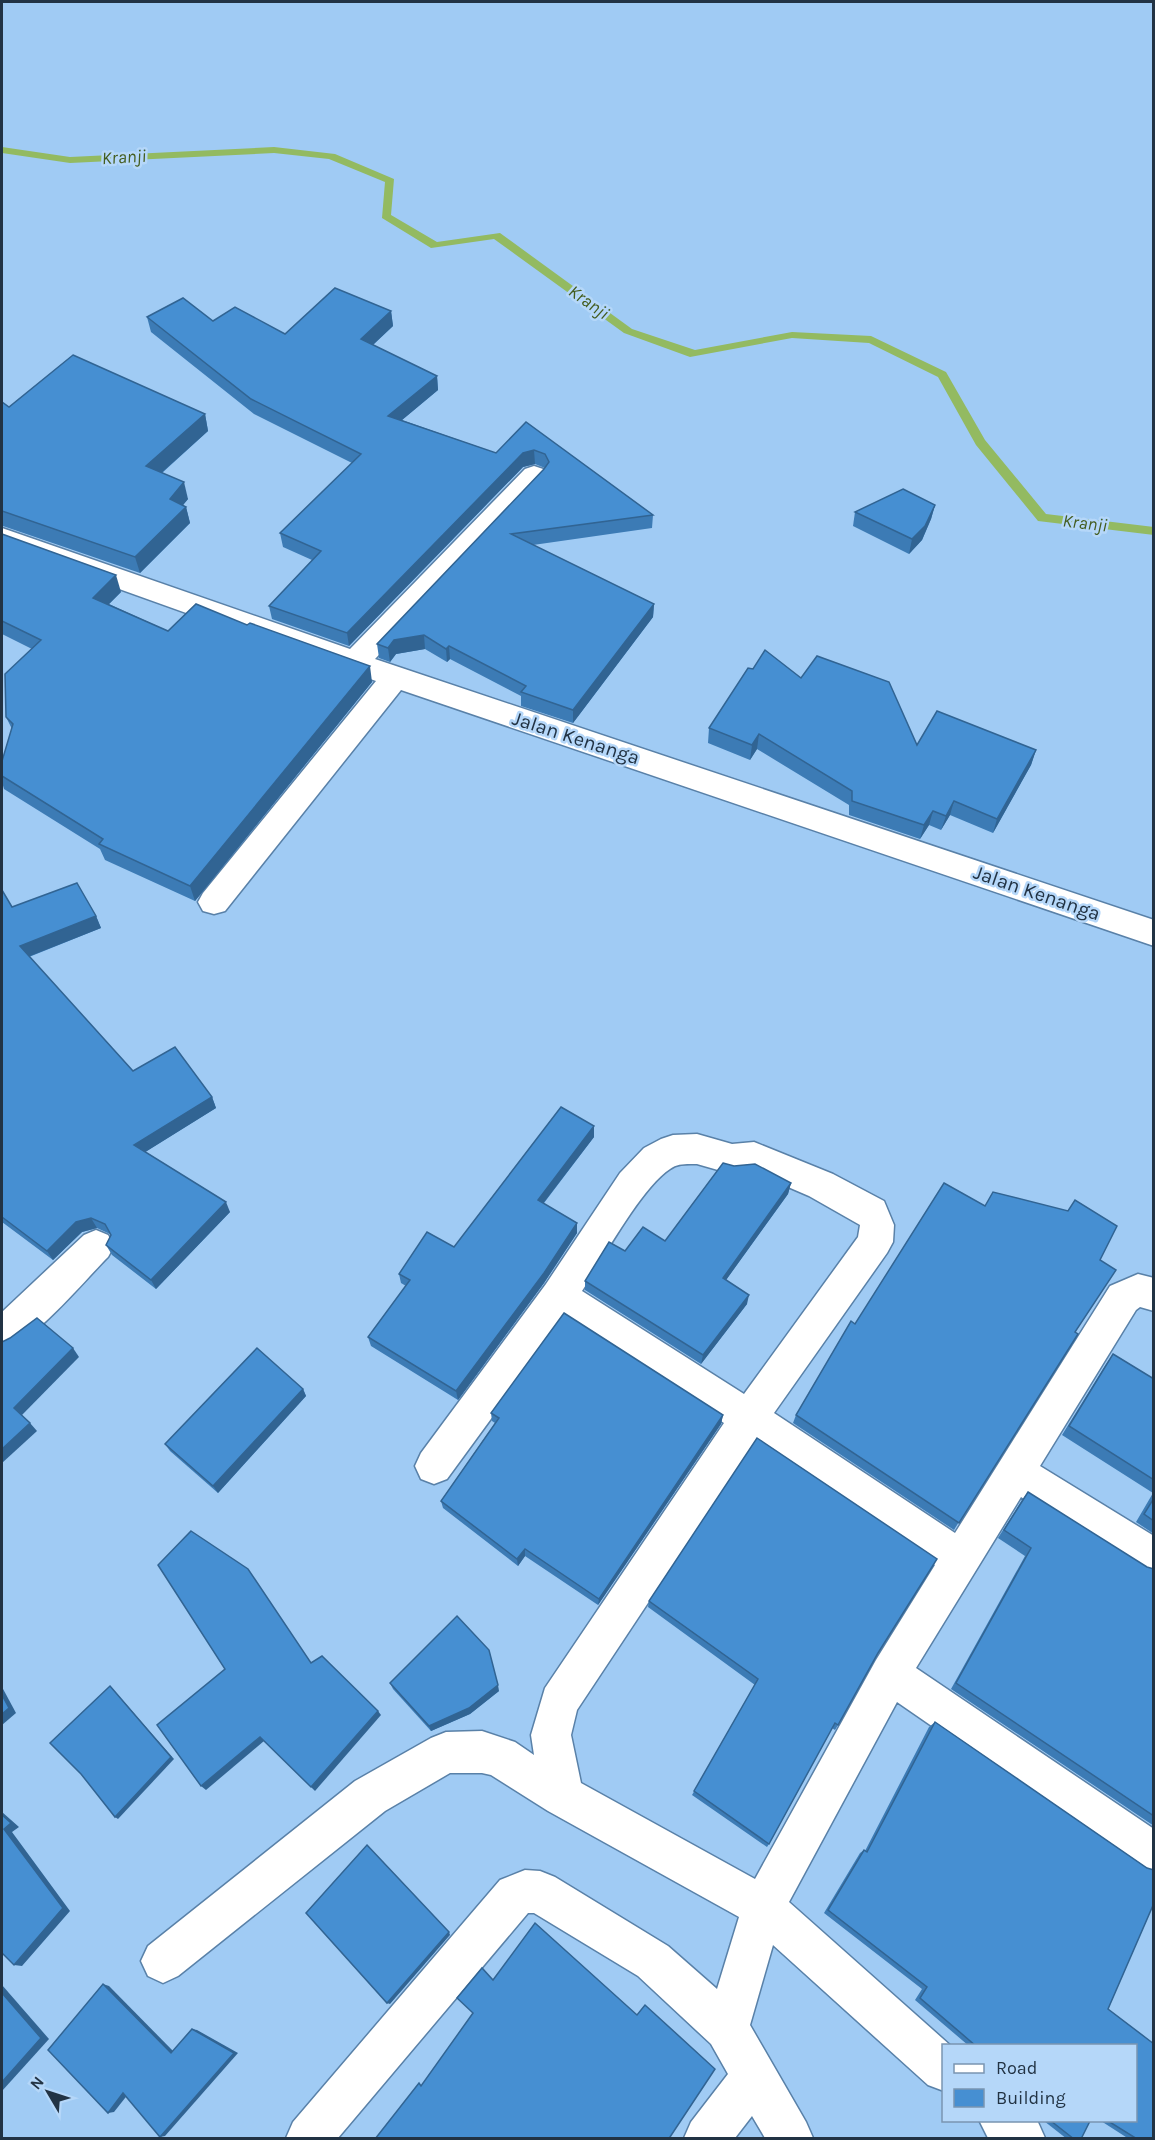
<svg xmlns="http://www.w3.org/2000/svg" width="1155" height="2140" font-family="Karla,sans-serif">
  <rect width="100%" height="100%" fill="#a0cbf4"/>
  <g fill="none" stroke-linecap="round" stroke-linejoin="round">
    <!-- stream -->
    <path fill="#93ba61" fill-rule="evenodd" d="M2,147l68,10 204,-10 61,7 59,25 -3,36 46,27 63,-9 132,96 63,21 97,-18 79,4 75,36 39,68 61,74 108,13v8l-116,-14 -62,-76 -38,-68 -69,-34 -77,-5 -102,19 -66,-24 -130,-94 -63,9 -49,-30 3,-36 -56,-23 -55,-6 -204,10 -68,-10z"/>
    <defs>
      <g id="minor">
        <path d="M534,466l9,3 4,6 -4,6 -168,178 779,261v26l-753,-256 -176,221 -11,3 -11,-3 -5,-9 5,-9 173,-212 -374,-134v-19l348,121 175,-180z"/>
        <path d="M697,1134l35,10 22,-2 79,32 51,27 10,24 -1,17 -6,11 -113,160 181,120 155,-247 28,-12 16,4v33l-14,-4 -4,3 -96,156 114,70v41l-14,-5 -119,-75 -105,171 238,161v46l-15,-6 -242,-167 -108,200 162,144h-7v45l-16,-6 -155,-140 -23,80 56,97 7,16h-48l-13,-22 -17,22h-51l7,-16 37,-48 -17,-30 -73,-68 -104,-63h-6l-190,225h-52l7,-16 207,-242 25,-10 15,1 15,6 113,69 49,43 22,-72 -191,-106 -57,-36 -9,-2h-32l-65,38 -207,165 -15,7 -15,-7 -7,-15 7,-15 207,-165 76,-43 15,-6 36,-1 33,11 19,13 -3,-20 14,-47 179,-265 -160,-104 -117,160 -13,5 -13,-5 -6,-13 6,-13 125,-169 74,-111 24,-25 17,-9 12,-4zM697,1164l35,10 21,-2 56,24 51,29 -2,12 -114,157 -162,-103c20,-31 59,-103 88,-122 8,-6 17,-5 27,-5zM754,1443l181,122 -59,95 -121,219 -174,-96 -10,-48 6,-25z"/>
        <path d="M96,1230l12,5 6,11 -6,11c-26,26 -73,84 -106,94v-39l82,-77z"/>
        <path d="M979,2120h58l8,18h-57z"/>
      </g>
    </defs>
    <!-- minor casing -->
    <use href="#minor" stroke="#5981a8" stroke-width="3"/>
    <!-- minor -->
    <use href="#minor" fill="#fff" fill-rule="evenodd"/>
  </g>
  <!-- wall -->
  <g fill="#3c7bb5">
    <path d="M391,311l2,15 -20,19 64,31 1,14 -36,30 94,33 30,-31 127,93 -1,13 -119,17 121,59 -1,13 -80,106 -52,-17v-10l-71,-37 -3,3 -22,-13 -29,5 -6,8 -11,-4 -2,-14 168,-176 -10,-4 -12,3 -174,179 -77,-27 -3,-13 43,-46 -29,-13 -3,-14 72,-70 -98,-49 -103,-82 -4,-15 66,4 72,13z"/>
    <path d="M2,402l7,5 196,7 3,17 -46,42 26,26 -5,6 3,2 4,16 -50,50 -137,-47 -1,1z"/>
    <path d="M935,505l-4,14 -9,21 -13,14 -56,-28 2,-14z"/>
    <path d="M2,534l119,58 -12,12 59,27 204,51 -177,219 -90,-41 -5,-11 -96,-60 -2,-7v-21l10,-32 -6,-12 26,-68 -30,-15z"/>
    <path d="M753,669l48,9 116,67 119,5 -5,15 -38,68 -43,-18 -9,15 -12,-5 -9,14 -71,-24v-10l-92,-56 -7,11 -42,-17 1,-15z"/>
    <path d="M2,890l10,17 84,9 5,12 -72,29 104,114 79,26 4,11 -71,44 85,60 -74,77 -44,-34 -6,-10 5,-10 -1,-1 -13,-6 -15,4 -29,28 -51,-38z"/>
    <path d="M594,1126v11l-50,66 33,30 -33,50 -86,117 -87,-54 -3,-9 38,-51 -5,-3 -2,-9 55,-27z"/>
    <path d="M791,1183l-3,11 -62,86 21,24 -46,60 -116,-74v-9l40,-30 40,-10z"/>
    <path d="M985,1206l115,54 -25,72 -121,198 -161,-107 3,-8 59,-91z"/>
    <path d="M1113,1354l41,25v155l-18,-12 17,-29 -91,-58 44,-71z"/>
    <path d="M303,1389l3,7 -88,97 -48,-42 -5,-7z"/>
    <path d="M491,1413l232,2 -2,9 -123,181 -73,-49 -7,10 -75,-58 -2,-7 54,-78 -3,-2z"/>
    <path d="M1028,1492l119,75 7,2v257l-203,-137 74,-133 -27,-18 24,-38z"/>
    <path d="M649,1601l189,124 -3,5 -3,-2 -63,116 -2,3 -75,-52 63,-110 -107,-78z"/>
    <path d="M390,1683l109,8 -29,23 -39,17 -38,-42z"/>
    <path d="M935,1722l212,146 7,2v33l-46,106 46,35v95h-25l-28,-18h35v-75h-167l-54,-46 7,-11 -98,-76 36,-60 4,-3 1,1 64,-124z"/>
    <path d="M1044,2121h46l-9,18h-14z"/>
  </g>
  <!-- shaded-wall -->
  <g fill="#316493">
    <path d="M391,311l2,15 -30,28 -2,-15z"/>
    <path d="M437,376l1,14 -48,40 -2,-14z"/>
    <path d="M205,414l3,17 -58,52 -4,-17z"/>
    <path d="M534,450l1,14 -12,3 -174,179 -2,-13 176,-180z"/>
    <path d="M184,482l4,17 -14,17 -4,-17z"/>
    <path d="M935,505l-4,14 -9,21 -13,14 3,-15z"/>
    <path d="M186,507l4,16 -50,50 -5,-16z"/>
    <path d="M116,575l5,17 -22,22 -6,-16z"/>
    <path d="M654,604l-1,13 -80,106v-13z"/>
    <path d="M424,635l1,14 -29,5 -6,8 -2,-14 6,-8z"/>
    <path d="M449,646l1,13 -3,3 -1,-13z"/>
    <path d="M370,666l2,16 -177,219 -5,-15z"/>
    <path d="M759,734l-2,15 -7,11 2,-15z"/>
    <path d="M1036,750l-5,15 -38,68 4,-14z"/>
    <path d="M954,801l-4,14 -9,15 5,-14z"/>
    <path d="M933,811l-4,14 -9,14 4,-14z"/>
    <path d="M96,916l5,12 -76,30 -5,-12z"/>
    <path d="M212,1097l4,11 -77,48 -5,-11z"/>
    <path d="M594,1126v11l-56,73v-10z"/>
    <path d="M791,1183l-3,11 -67,93 2,-9z"/>
    <path d="M226,1202l4,10 -74,77 -5,-9z"/>
    <path d="M91,1218l6,10 -15,4 -29,28 -6,-9 29,-29z"/>
    <path d="M577,1223v10l-33,50 -86,117 -2,-9z"/>
    <path d="M749,1295l-2,9 -46,60 2,-9z"/>
    <path d="M73,1348l6,9 -58,59 -7,-8z"/>
    <path d="M303,1389l3,7 -88,97 -5,-7z"/>
    <path d="M723,1415l-2,9 -123,181 1,-6z"/>
    <path d="M30,1423l7,8 -35,32v-14z"/>
    <path d="M525,1549v7l-7,10 -1,-7z"/>
    <path d="M498,1685l1,6 -29,23 -39,17 -2,-5z"/>
    <path d="M110,1686l64,73 -56,60 -3,-2z"/>
    <path d="M2,1687l14,26 -14,12z"/>
    <path d="M378,1711l3,4 -66,76 -4,-4z"/>
    <path d="M260,1737l4,4 -58,49 -5,-4z"/>
    <path d="M2,1812l17,15 -7,5 58,79 -48,55 -8,-1 -10,-136z"/>
    <path d="M449,1932l1,3 -60,69 -3,-1z"/>
    <path d="M103,1984l6,2 67,68 -5,-1z"/>
    <path d="M2,1985l47,54 -47,52z"/>
    <path d="M192,2029l5,1 41,23 -73,83 -5,1z"/>
    <path d="M123,2093h6l-15,19 -6,1z"/>
  </g>
  <!-- building -->
  <g fill="#468fd2" stroke="#316493" stroke-width="1.5">
    <path d="M335,288l56,23 -30,28 76,37 -49,40 108,37 30,-31 127,93 -142,19 143,70 -81,106 -52,-18 5,-6 -77,-40 -3,3 -22,-14 -30,5 -6,8 -11,-4 167,-175 5,-7 -4,-8 -11,-4 -11,3 -176,180 -78,-27 52,-55 -41,-18 81,-79 -110,-55 -104,-82 36,-19 30,23 22,-14 50,27z"/>
    <path d="M73,355l132,59 -59,52 38,16 -14,17 16,8 -51,50 -133,-46v-109l7,5z"/>
    <path d="M903,489l32,16 -10,21 -13,13 -57,-27z"/>
    <path d="M2,534l114,41 -23,23 75,33 28,-27 51,21 3,-2 120,43 -180,220 -91,-42 4,-5 -101,-63v-15l11,-37 -7,-7 -1,-43 36,-34 -39,-19z"/>
    <path d="M765,650l36,28 16,-22 72,26 28,63 20,-34 99,39 -39,69 -43,-18 -8,15 -13,-5 -9,14 -72,-24v-10l-93,-57 -7,11 -43,-17 39,-60 5,1z"/>
    <path d="M77,883l19,33 -76,30 113,125 42,-24 37,50 -78,48 92,57 -75,78 -45,-35 5,-10 -6,-11 -14,-6 -15,4 -29,29 -45,-34v-327l10,17z"/>
    <path d="M561,1107l33,19 -56,74 39,23 -33,50 -88,118 -88,-54 42,-57 -11,-6 28,-42 27,15z"/>
    <path d="M723,1163l11,3 21,-2 36,19 -68,95 26,17 -46,60 -118,-74 24,-39 16,9 18,-24 22,14z"/>
    <path d="M944,1183l41,23 8,-14 75,19 7,-11 42,26 -17,34 16,10 -41,62 3,2 -119,189 -163,-108 55,-94 4,3z"/>
    <path d="M564,1313l159,102 -124,184 -74,-50 -8,10 -76,-58 58,-83 -8,-5z"/>
    <path d="M37,1318l36,30 -59,60 16,15 -28,26v-107l8,-4z"/>
    <path d="M257,1348l46,41 -90,97 -48,-42z"/>
    <path d="M1113,1354l41,25v101l-85,-54z"/>
    <path d="M757,1438l180,121 -59,94 -40,72 -3,-2 -66,121 -75,-53 64,-112 -109,-78z"/>
    <path d="M1028,1492l119,75 7,2v247l-198,-133 75,-135 -27,-18z"/>
    <path d="M1154,1498v23l-10,-7z"/>
    <path d="M191,1531l57,38 63,94 11,-7 56,55 -67,76 -51,-50 -59,49 -44,-61 68,-56 -67,-104z"/>
    <path d="M457,1616l32,34 9,35 -29,23 -40,18 -39,-43z"/>
    <path d="M110,1686l61,71 -56,60 -34,-43 -31,-31z"/>
    <path d="M2,1695l7,13 -7,6z"/>
    <path d="M935,1722l212,146 7,2v33l-46,106 46,35v95h-17l-29,-18h28v-75h-160l-56,-48 7,-11 -99,-77 36,-60 3,2z"/>
    <path d="M2,1815l9,8 -7,6 59,79 -49,57 -12,-12z"/>
    <path d="M367,1845l82,87 -62,71 -81,-90z"/>
    <path d="M535,1923l102,92 8,-10 70,64 -45,68 2,2h-297l44,-56 2,3 52,-73 -16,-15 25,-30 11,12z"/>
    <path d="M103,1984l68,69 21,-24 42,24 -74,84 -37,-44 -15,20 -60,-63z"/>
    <path d="M2,1993l39,45 -39,44z"/>
    <path d="M1051,2121h39l-9,18h-7z"/>
  </g>
  <g text-anchor="middle" dominant-baseline="central" stroke-width="5" stroke-linejoin="round" paint-order="stroke">
    <!-- far-water labels -->
    <g font-size="18" font-style="italic" fill="#435c1e" stroke="#b5d7f9">
      <text transform="translate(124 157) rotate(-3)">Kranji</text>
      <text transform="translate(589 302) rotate(36)">Kranji</text>
      <text transform="translate(1085 523) rotate(7)">Kranji</text>
    </g>
    <!-- street labels -->
    <g font-size="20" fill="#234" stroke="#b5d7f9">
      <text transform="translate(576 738) rotate(18)">Jalan Kenanga</text>
      <text transform="translate(1037 893) rotate(19)">Jalan Kenanga</text>
    </g>
  </g>
  <!-- border -->
  <rect width="1155" height="2140" fill="none" stroke="#223344" stroke-width="6"/>
  <!-- legend -->
  <rect x="942" y="2044" width="195" height="78" fill="#b5d7f9" stroke="#7a95b1" stroke-width="1.5"/>
  <rect x="954" y="2064" width="30" height="9" fill="#ffffff" stroke="#7a95b1" stroke-width="1.5"/>
  <text x="996" y="2074" font-size="18" fill="#223344">Road</text>
  <rect x="954" y="2089" width="30" height="18" fill="#468fd2" stroke="#7a95b1" stroke-width="1.5"/>
  <text x="996" y="2104" font-size="18" fill="#223344">Building</text>
  <!-- north arrow -->
  <g transform="translate(48 2092) rotate(309)" stroke="#b5d7f9" stroke-width="4.5" paint-order="stroke">
  <path d="M0-4.5L10 22L0 15L-10 22Z" fill="#223344"/>
  <text y="-9" font-size="16" font-weight="bold" text-anchor="middle" fill="#223344">N</text>
  </g>
</svg>
